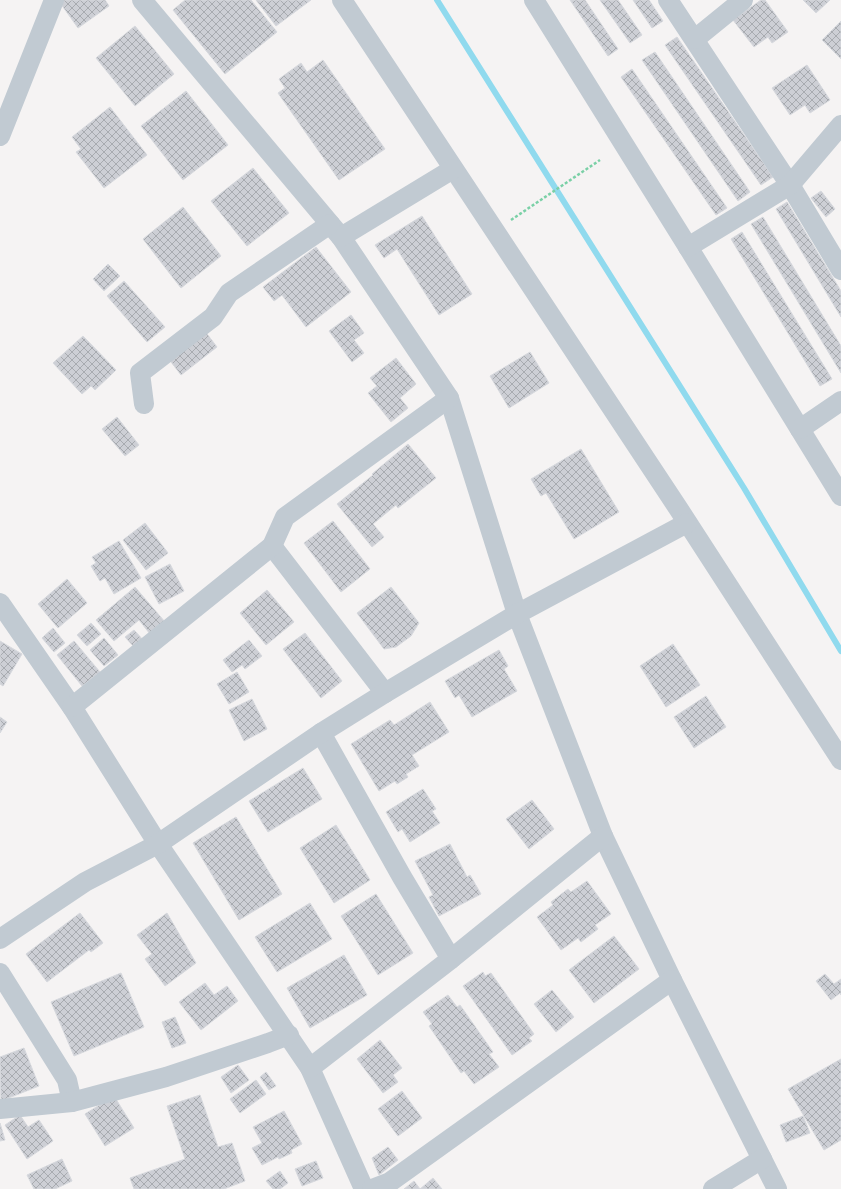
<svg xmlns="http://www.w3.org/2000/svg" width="841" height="1189" font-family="'Noto Sans',sans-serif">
  <defs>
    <pattern id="building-cross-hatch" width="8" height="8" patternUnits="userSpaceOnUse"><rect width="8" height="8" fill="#cdcfd5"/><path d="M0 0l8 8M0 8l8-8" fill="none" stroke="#a8abb0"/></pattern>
  </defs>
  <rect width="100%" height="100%" fill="#f5f3f3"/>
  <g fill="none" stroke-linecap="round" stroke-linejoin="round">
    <!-- stream -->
    <path stroke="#90daee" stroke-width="6" d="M437,0l307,488 97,163"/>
  </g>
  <!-- building -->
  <g fill="url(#building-cross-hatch)" stroke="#d7d9de">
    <path d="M58,0h47l4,6 -31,22z"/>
    <path d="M185,0h66l26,32 -52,42 -52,-64z"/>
    <path d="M256,0h55l-35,26z"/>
    <path d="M570,0h15l33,49 -10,7z"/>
    <path d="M600,0h18l24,35 -12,8z"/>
    <path d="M633,0h16l14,21 -11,7z"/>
    <path d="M761,0h4l23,32 -16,11 -4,-6 -14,10 -21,-27z"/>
    <path d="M803,0h27l-14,13z"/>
    <path d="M841,21v38l-19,-19z"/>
    <path d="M135,26l39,48 -39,32 -39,-48z"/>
    <path d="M677,37l96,140 -12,8 -96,-140z"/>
    <path d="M655,52l95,140 -12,9 -96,-141z"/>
    <path d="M323,60l62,89 -46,31 -61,-87 7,-5 -6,-9 22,-16 6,9z"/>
    <path d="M807,65l23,35 -20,13 -5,-8 -15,10 -18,-27z"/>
    <path d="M632,69l95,139 -11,7 -95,-138z"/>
    <path d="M186,91l42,54 -45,35 -42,-54z"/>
    <path d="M110,107l37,48 -43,33 -28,-36 5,-3 -9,-12z"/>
    <path d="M253,168l36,45 -42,33 -36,-45z"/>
    <path d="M821,191l14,18 -9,8 -15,-19z"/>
    <path d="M787,202l54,89v26l-65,-108z"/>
    <path d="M183,207l38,49 -40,32 -38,-49z"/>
    <path d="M422,216l50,78 -33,21 -42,-66 -13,9 -9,-13z"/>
    <path d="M763,217l78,129v27l-90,-149z"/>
    <path d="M742,232l90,147 -12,7 -89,-147z"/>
    <path d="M316,247l35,45 -45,35 -24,-32 -8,6 -11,-14z"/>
    <path d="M108,264l12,12 -16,15 -11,-12z"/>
    <path d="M124,281l41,46 -18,15 -40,-46z"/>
    <path d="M351,315l13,18 -10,7 10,13 -12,9 -23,-31z"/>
    <path d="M204,330l13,17 -36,28 -13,-17z"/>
    <path d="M83,336l33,34 -21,20 -4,-4 -9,8 -29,-31z"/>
    <path d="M530,352l19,31 -40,25 -19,-32z"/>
    <path d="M396,358l20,26 -16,14 8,10 -17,14 -23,-29 9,-7 -7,-8z"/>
    <path d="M117,417l22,28 -14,11 -23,-27z"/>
    <path d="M408,444l28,34 -38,30 -2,-3 -23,19 11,13 -12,10 -35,-43 36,-29 -1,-1z"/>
    <path d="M581,449l38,63 -45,27 -28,-46 -5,3 -10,-17z"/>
    <path d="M333,521l37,48 -29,23 -37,-49z"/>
    <path d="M145,523l23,30 -22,17 -23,-30z"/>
    <path d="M119,541l22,37 -27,16 -9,-16 -5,3 -9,-15 5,-3 -4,-6z"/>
    <path d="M170,564l14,27 -25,13 -14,-27z"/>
    <path d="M67,579l20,24 -29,25 -20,-24z"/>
    <path d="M135,587l30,35 -15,12 -11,-14 -25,21 -18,-21z"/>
    <path d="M391,587l28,36 -8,13 -15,11 -12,2 -27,-36z"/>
    <path d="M267,590l27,32 -28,23 -26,-32z"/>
    <path d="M91,623l10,11 -14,12 -10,-11z"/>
    <path d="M53,628l12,15 -11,9 -12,-14z"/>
    <path d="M134,630l10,11 -9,7 -10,-11z"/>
    <path d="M305,633l37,48 -21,17 -38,-49z"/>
    <path d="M104,638l14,17 -14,11 -14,-16z"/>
    <path d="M249,640l13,16 -17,13 -3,-4 -10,7 -9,-12z"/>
    <path d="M0,641l22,13 -19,32 -3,-2z"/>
    <path d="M74,641l26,31 -18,14 -25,-31z"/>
    <path d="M673,644l27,41 -34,22 -26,-41z"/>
    <path d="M499,650l9,16 -4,3 13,22 -45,26 -13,-22 -4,3 -10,-17z"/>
    <path d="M237,672l12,20 -20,12 -12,-20z"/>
    <path d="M706,696l20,31 -32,21 -20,-31z"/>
    <path d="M252,699l15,30 -23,12 -15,-31z"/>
    <path d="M430,702l19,30 -37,23 7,11 -13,8 2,3 -11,7 -2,-3 -16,10 -28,-47 39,-24 4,5z"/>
    <path d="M0,717l7,5 -7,11z"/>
    <path d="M303,768l19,31 -54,33 -19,-31z"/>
    <path d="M423,789l13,20 -4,2 8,12 -30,19 -8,-13 -4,3 -12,-20z"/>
    <path d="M532,800l22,29 -25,20 -23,-30z"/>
    <path d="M236,817l46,77 -43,26 -46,-77z"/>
    <path d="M336,825l34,55 -36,23 -34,-55z"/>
    <path d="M450,844l17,33 3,-2 11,19 -42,22 -10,-19 4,-2 -18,-34z"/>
    <path d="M587,881l24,33 -16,11 3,4 -17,13 -3,-4 -17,12 -24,-33 16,-12 -2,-3 17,-13 3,3z"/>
    <path d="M376,894l37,59 -35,22 -37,-59z"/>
    <path d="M310,903l22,36 -55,33 -22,-35z"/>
    <path d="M80,913l23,30 -12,9 -2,-2 -42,32 -21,-28z"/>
    <path d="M167,913l29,50 -31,23 -20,-27 7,-5 -15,-19z"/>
    <path d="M614,936l25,33 -45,34 -25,-33z"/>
    <path d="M344,955l23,40 -57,33 -23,-40z"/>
    <path d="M483,972l2,4 6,-3 43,61 -5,4 3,3 -20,14 -49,-69z"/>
    <path d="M121,973l23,54 -70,29 -23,-54z"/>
    <path d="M825,974l9,10 7,-5v16l-1,-2 -9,7 -15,-19z"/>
    <path d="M205,983l9,12 13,-9 11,15 -37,29 -22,-28z"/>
    <path d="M552,990l22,27 -18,15 -22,-28z"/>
    <path d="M448,995l9,12 3,-2 33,47 -4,2 10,13 -25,17 -10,-13 -3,2 -32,-47 3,-2 -9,-12z"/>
    <path d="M175,1017l11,26 -14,5 -10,-26z"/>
    <path d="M380,1040l22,28 -9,7 5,7 -15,11 -26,-34z"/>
    <path d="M24,1048l15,38 -38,15 -1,-44z"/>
    <path d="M841,1059v81l-17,10 -36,-61z"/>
    <path d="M238,1065l11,15 -18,13 -10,-16z"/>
    <path d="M266,1072l10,14 -7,4 -9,-13z"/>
    <path d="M256,1080l10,14 -26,19 -10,-14z"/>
    <path d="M402,1091l20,27 -24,18 -20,-27z"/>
    <path d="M200,1095l18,52 14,-4 13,38 -21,8h-90l-4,-11 55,-19 -18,-53z"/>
    <path d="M114,1096l20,32 -29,18 -20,-32z"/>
    <path d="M284,1111l18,33 -11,6 1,3 -13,6 -1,-2 -16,8 -10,-17 10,-5 -9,-16z"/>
    <path d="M20,1115l8,12 11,-7 14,21 -26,18 -22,-34z"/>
    <path d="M803,1116l7,17 -24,9 -6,-17z"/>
    <path d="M0,1123l5,17 -5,1z"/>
    <path d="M388,1147l10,13 -19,15 -7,-17z"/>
    <path d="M62,1159l10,22 -17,8h-21l-7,-14z"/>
    <path d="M316,1161l7,17 -21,8 -7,-17z"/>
    <path d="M280,1171l8,12 -8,6h-7l-7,-8z"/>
    <path d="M433,1178l9,11h-38l10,-8 6,8z"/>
  </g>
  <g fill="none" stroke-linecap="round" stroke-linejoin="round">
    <!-- path -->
    <path stroke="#7ad0a6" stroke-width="2.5" stroke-dasharray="3 2" stroke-linecap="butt" d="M511,220l89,-60"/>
    <!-- minor -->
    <g stroke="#c1cad2" stroke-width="20">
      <path d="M142,0l199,237 108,161 68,216 86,222 69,144 105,209"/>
      <path d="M342,0l336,508 163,252"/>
      <path d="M534,0l154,247 153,249"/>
      <path d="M668,0l122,185 51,85"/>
      <path d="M695,39l48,-39"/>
      <path d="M0,136l54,-136"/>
      <path d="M341,237l112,-68"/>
      <path d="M688,247l102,-62 51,-60"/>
      <path d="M144,404l-4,-31 73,-56 16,-24 101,-69"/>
      <path d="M800,429l41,-28"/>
      <path d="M272,546l113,147"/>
      <path d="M0,603l72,104 86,137 152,224 54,121"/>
      <path d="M72,707l200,-161 13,-29 164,-119"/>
      <path d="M321,733l81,144 49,82"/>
      <path d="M0,939l85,-57 73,-38 163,-111 64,-40 132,-79 170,-91"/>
      <path d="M0,973l67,107 5,22"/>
      <path d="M310,1068l141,-109 152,-123"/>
      <path d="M0,1109l72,-7 94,-25 102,-34 21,-8"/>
      <path d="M372,1189l18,-7 282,-202"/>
      <path d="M713,1189l49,-30"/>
    </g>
  </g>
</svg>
